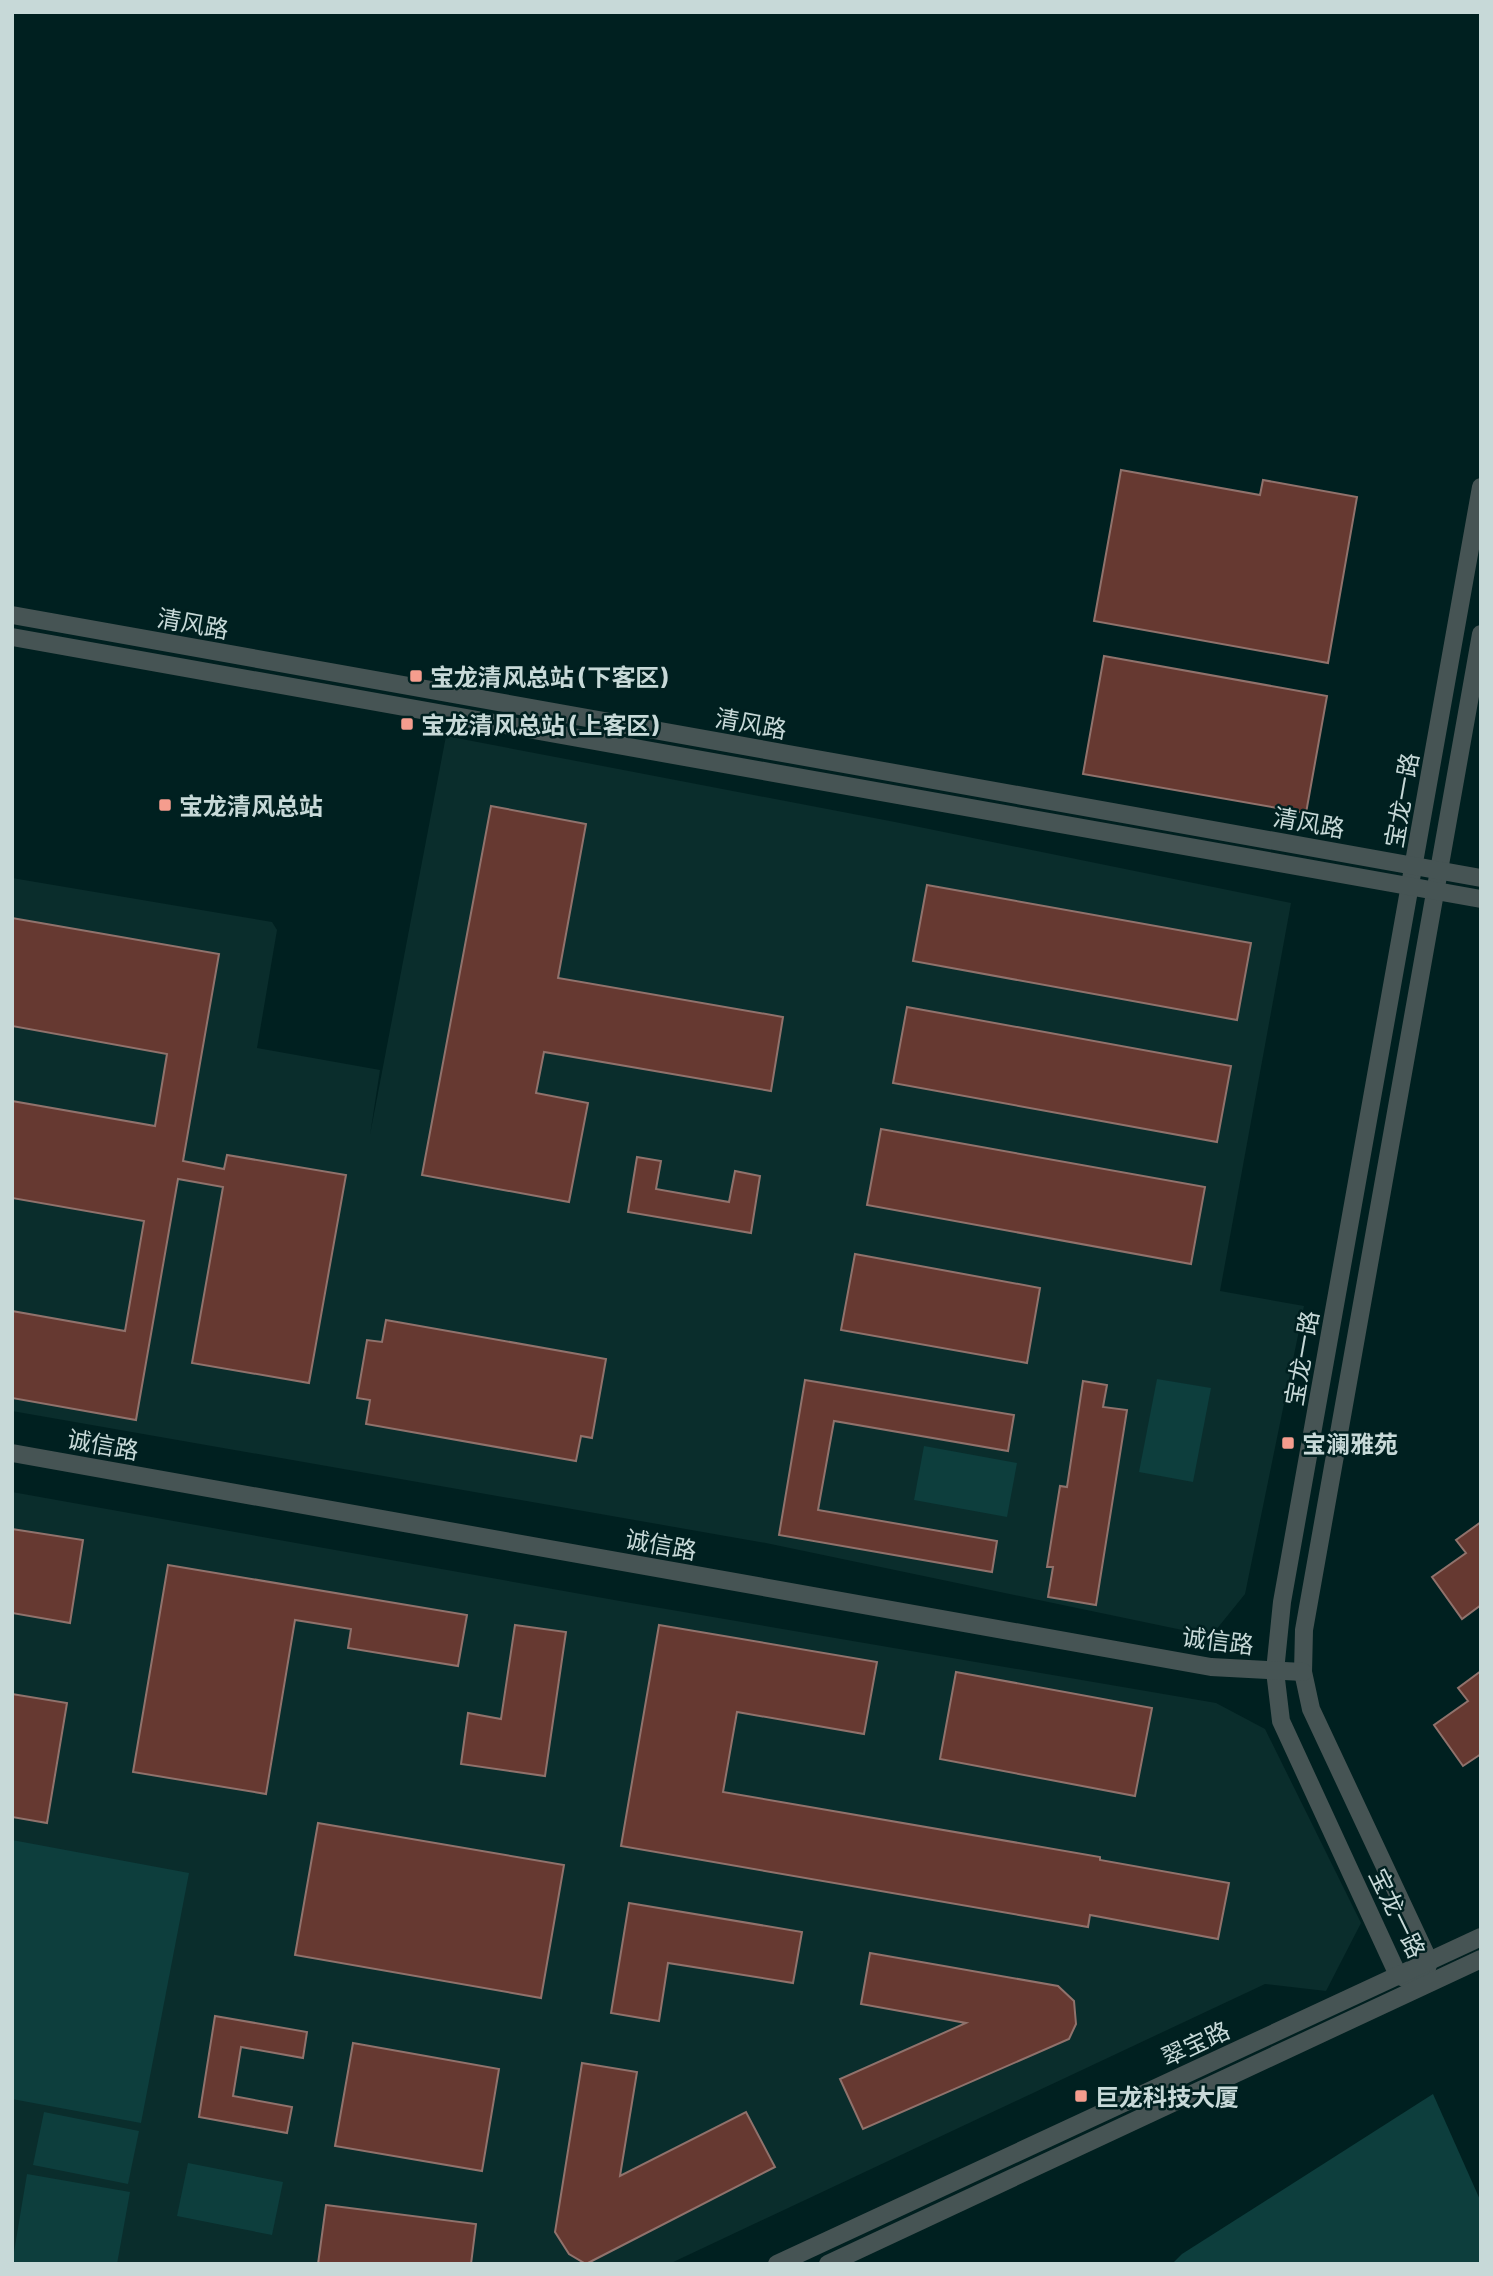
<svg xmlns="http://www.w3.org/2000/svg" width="1493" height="2276" font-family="Barlow,'Noto Sans SC',sans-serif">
  <rect width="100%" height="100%" fill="#002020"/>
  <!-- built -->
  <g fill="#0a2d2c">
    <path d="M446,736l449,86 396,81 -71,388 84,15 -59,288 -34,42 -445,-93 -754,-132v-533l260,44 5,8 -20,118 123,22 -10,65z"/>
    <path d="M12,1492l619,111 585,100 49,26 96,194 -35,68 -61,-7 -596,280h-657z"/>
  </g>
  <!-- green -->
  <g fill="#0d3e3d">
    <path d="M1157,1379l54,9 -18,94 -54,-10z"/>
    <path d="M924,1446l93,17 -10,54 -93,-17z"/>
    <path d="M12,1840l177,33 -48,250 -129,-24z"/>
    <path d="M1433,2094l48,108v62h-309l10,-10z"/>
    <path d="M44,2112l95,19 -11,53 -95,-19z"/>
    <path d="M188,2163l95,19 -11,53 -95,-19z"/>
    <path d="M27,2174l103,18 -13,72h-105z"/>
  </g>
  <!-- building -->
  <g fill="#663931" stroke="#90726c" stroke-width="2">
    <path d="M1121,470l139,25 3,-15 94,17 -29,166 -234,-42z"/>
    <path d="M1104,656l223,40 -21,117 -223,-39z"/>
    <path d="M491,806l95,18 -28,154 225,39 -12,74 -227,-39 -8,41 52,10 -19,99 -147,-27z"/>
    <path d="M927,885l324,58 -14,77 -324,-59z"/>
    <path d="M12,918l207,36 -36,207 41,8 3,-14 119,20 -37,208 -117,-20 31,-176 -45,-8 -42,241 -124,-22v-87l113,20 19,-110 -132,-23v-97l143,25 12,-72 -155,-28z"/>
    <path d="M907,1007l324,59 -14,76 -324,-59z"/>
    <path d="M881,1129l324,58 -14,77 -324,-59z"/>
    <path d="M637,1157l24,4 -5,28 73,13 6,-31 25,5 -9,57 -123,-21z"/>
    <path d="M855,1254l185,34 -13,75 -186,-33z"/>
    <path d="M386,1320l220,39 -14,79 -11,-2 -5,25 -210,-37 4,-24 -13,-2 10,-58 15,2z"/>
    <path d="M805,1380l209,35 -6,36 -174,-30 -16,89 179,31 -5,31 -213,-37z"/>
    <path d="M1083,1381l24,4 -4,22 24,3 -31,195 -48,-8 5,-30h-6l13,-81 7,1z"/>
    <path d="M1481,1522v83l-19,14 -30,-42 34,-24 -10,-13z"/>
    <path d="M12,1529l71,11 -13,83 -58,-10z"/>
    <path d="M168,1565l299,50 -9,51 -110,-18 3,-19 -56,-9 -29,174 -133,-22z"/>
    <path d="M515,1625l51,7 -21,144 -84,-12 7,-51 33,6z"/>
    <path d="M659,1625l218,37 -13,72 -127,-22 -14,80 377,65v3l129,23 -11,56 -128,-24 -2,12 -467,-81z"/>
    <path d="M1481,1671v83l-18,12 -29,-41 34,-24 -10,-13z"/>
    <path d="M956,1672l196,36 -17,88 -195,-37z"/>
    <path d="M12,1694l55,9 -20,120 -35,-6z"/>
    <path d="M318,1823l246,42 -23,133 -246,-43z"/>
    <path d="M629,1903l173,29 -9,51 -125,-20 -9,58 -48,-8z"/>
    <path d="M870,1953l188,33 16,15 2,23 -7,15 -206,90 -23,-50 126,-56 -105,-19z"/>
    <path d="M215,2016l92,16 -4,26 -62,-11 -8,49 59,11 -5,26 -88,-16z"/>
    <path d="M353,2043l146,26 -17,102 -147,-25z"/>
    <path d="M582,2063l55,9 -17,104 126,-64 29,55 -189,97 -17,-10 -14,-22z"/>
    <path d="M326,2205l150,19 -5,40h-153z"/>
  </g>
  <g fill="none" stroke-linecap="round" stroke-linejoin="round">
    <!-- minor -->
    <g stroke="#465454" stroke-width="18">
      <path d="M1481,487l-199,1115 -7,69 6,50 117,254 24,11 7,-25 -118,-252 -8,-37 1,-42 177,-996"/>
      <path d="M12,615l1469,263"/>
      <path d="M12,637l1469,262"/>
      <path d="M12,1453l1199,214 92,5"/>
      <path d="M777,2264l704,-327"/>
      <path d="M828,2264l653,-305"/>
    </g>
  </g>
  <!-- markers -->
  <g fill="#f59d8e" stroke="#002020" stroke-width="2.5">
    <rect x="409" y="669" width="14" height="14" rx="3.5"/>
    <rect x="400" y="717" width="14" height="14" rx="3.5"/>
    <rect x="158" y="798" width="14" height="14" rx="3.5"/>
    <rect x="1281" y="1436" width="14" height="14" rx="3.5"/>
    <rect x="1074" y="2089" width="14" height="14" rx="3.5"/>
  </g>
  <g text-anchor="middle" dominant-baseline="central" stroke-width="5" stroke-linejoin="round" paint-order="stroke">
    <!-- street labels -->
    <g font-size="24" fill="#c7d9d8" stroke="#002020">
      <text transform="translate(193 623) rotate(10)">清风路</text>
      <text transform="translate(751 723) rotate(10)">清风路</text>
      <text transform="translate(1401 800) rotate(-80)">宝龙一路</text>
      <text transform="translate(1309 822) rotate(10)">清风路</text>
      <text transform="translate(1301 1358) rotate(-80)">宝龙一路</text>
      <text transform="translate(103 1444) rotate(10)">诚信路</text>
      <text transform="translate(661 1544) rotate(10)">诚信路</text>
      <text transform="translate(1218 1640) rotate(7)">诚信路</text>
      <text transform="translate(1398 1913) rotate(64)">宝龙一路</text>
      <text transform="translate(1195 2043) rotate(-25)">翠宝路</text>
    </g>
    <!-- poi labels -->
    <g font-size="24" font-weight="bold" fill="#c7d9d8" stroke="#002020" text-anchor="start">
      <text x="430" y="676">宝龙清风总站 (下客区)</text>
      <text x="421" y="724">宝龙清风总站 (上客区)</text>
      <text x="179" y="805">宝龙清风总站</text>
      <text x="1302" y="1443">宝澜雅苑</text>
      <text x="1095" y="2096">巨龙科技大厦</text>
    </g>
  </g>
  <!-- border -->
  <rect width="1493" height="2276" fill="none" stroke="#c7d9d8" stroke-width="28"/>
</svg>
